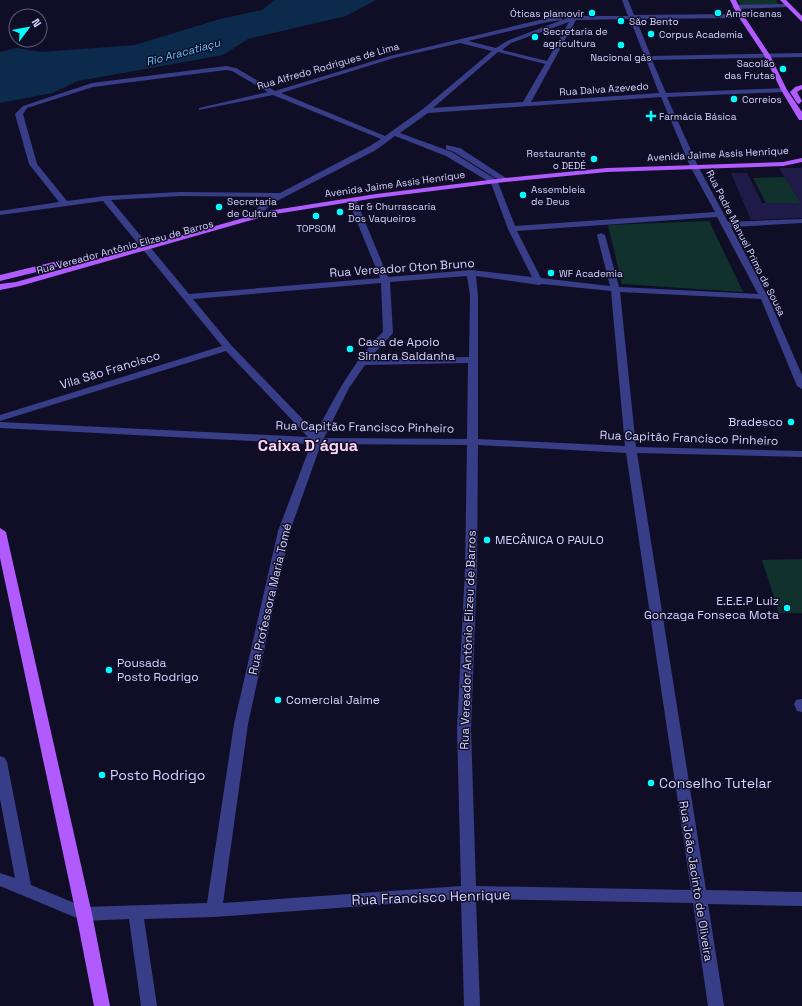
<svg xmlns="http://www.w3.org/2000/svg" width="802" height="1006" font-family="'Space Grotesk',sans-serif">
  <rect width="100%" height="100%" fill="#100e27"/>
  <!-- green -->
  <g fill="#11312c">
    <path d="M738,0h38l3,5h-39z"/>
    <path d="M785,177l16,26h-35l-13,-25z"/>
    <path d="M709,221l34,71 -121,-8 -14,-59z"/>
    <path d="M802,559v54h-23l-17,-53z"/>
  </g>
  <!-- water -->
  <path fill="#0c2b4c" d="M275,0h101l-30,16 -98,23 -25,16 -145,26 -26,12 -52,10v-51l16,-4 26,4 93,-7 85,-26 42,-9z"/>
  <!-- building -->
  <path fill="#1f1a48" d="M779,168h23v50l-51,2 -20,-47h16l15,30h39z"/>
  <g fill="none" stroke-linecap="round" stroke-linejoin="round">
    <!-- minor -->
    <g fill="#383d87" fill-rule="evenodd">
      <path d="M622,0h6l6,15 107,-1 3,2 -3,2 -105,1 15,37 151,-3v4l-150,3 14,33 118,-5 3,2 -3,2 -117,5 31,69 30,56 74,-3v4l-71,4 37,70 34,78v14l-5,-3 -36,-87 -141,-7 16,155 166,4v6l-165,-4 69,437 96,2v14l-94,-2 16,102h-16l-15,-103 -217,-4 4,107h-16l-3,-107 -247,18 -70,2 13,87h-16l-12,-87 -45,2 -84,-35v-13l15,5 -15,-79v-43l5,2 2,4 24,123 53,22 123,-4 27,-179 44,-193 33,-87 -311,-16v-6l308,15 -82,-86 -226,70v-6l222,-69 -119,-145 -103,14v-4l59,-9 -30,-38 -14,-50 8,-8 69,-23 134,-17 10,2 39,23 115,-35 158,-38h14v2l12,-4h54zM630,19l29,74 -128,9 45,-82zM562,20l-55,21 -11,7 -28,-7 80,-19zM569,22l-22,39 -45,-11 9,-7zM460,43l32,8 -69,58 -38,27 -104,-43 113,-35zM498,52l47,12 -22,38 -90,6zM226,70l6,1 36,21 -69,16v2l74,-15 108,44 -11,7 -90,47 -100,-1 -75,4 -38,5 -30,-37 -14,-50 4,-6 66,-21zM661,97l29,69 25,46 -200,14 -18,-46 -45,-28 -52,-19 28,-20zM395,136l51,20 45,27 17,46 24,48 -61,-7 -83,7 -32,-77 -4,-2 -4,2 32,78 -191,16 -78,-94 69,-4 91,1 -6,3 -14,15 -1,2 4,2h3l14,-15 105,-54zM717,217l41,77 -139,-7 -14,-52 -4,-2 -4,2 13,51 -69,-8 -24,-47zM467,276l3,20 -1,61 -100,2 24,-26 -3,-51zM476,276l63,9 3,-1 69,7 14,155 -147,-7v-143zM381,283l2,49c-30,29 -48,65 -67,101l-85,-88 -38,-46zM468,363l-1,76 -143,-1 25,-50 16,-23zM321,444l146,1 -2,124 -8,160 4,157 -238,17 25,-179 42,-193zM478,445l148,8 65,437 -215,-4 -5,-157 6,-160z"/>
      <path d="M788,4l3,2 -1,1 -55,2 -3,-2 3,-2z"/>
      <path d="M446,145l14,3 49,32 -7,2 -48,-30 -8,-3z"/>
      <path d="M801,699h1v13l-5,-1 -3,-7 2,-4z"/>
    </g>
    <!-- primary -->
    <g fill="#b15bff" fill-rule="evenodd">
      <path d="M730,0h6l8,16 26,39 17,35 15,22v8h-3l-18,-30 -17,-35 -26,-39z"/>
      <path d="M780,0h6l16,16v6z"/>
      <path d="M802,85v4l-5,3 5,9 -3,3 -2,-1 -7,-11 5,-5z"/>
      <path d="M802,158v4l-19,4 -176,6 -102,10 -129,16 -107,17 -249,71 -20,4v-6l16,-2 252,-71 108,-17 129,-16 102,-10 176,-6z"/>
      <path d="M62,260l4,3 -1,2 -65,16v-6z"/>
      <path d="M0,528l6,4 86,382 18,92h-16l-18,-92 -76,-356z"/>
    </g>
  </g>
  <!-- markers -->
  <g fill="#0ff" stroke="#100e27" stroke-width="1.5">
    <circle cx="592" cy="13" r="4"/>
    <circle cx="718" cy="13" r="4"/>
    <circle cx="621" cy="21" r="4"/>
    <circle cx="651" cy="34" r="4"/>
    <circle cx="535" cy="37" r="4"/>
    <circle cx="621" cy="45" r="4"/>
    <circle cx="783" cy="69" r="4"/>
    <circle cx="734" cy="99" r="4"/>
    <path d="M649 110h4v4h4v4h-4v4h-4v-4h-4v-4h4z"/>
    <circle cx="594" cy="159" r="4"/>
    <circle cx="523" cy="195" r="4"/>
    <circle cx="219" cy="207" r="4"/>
    <circle cx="340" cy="212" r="4"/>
    <circle cx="316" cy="216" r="4"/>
    <circle cx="551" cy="273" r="4"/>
    <circle cx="350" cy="349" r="4"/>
    <circle cx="791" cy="422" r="4"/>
    <circle cx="487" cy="540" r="4"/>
    <circle cx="787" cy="608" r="4"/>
    <circle cx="109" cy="670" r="4"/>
    <circle cx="278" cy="700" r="4"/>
    <circle cx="102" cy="775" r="4"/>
    <circle cx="651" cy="783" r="4"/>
  </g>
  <g text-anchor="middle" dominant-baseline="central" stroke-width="3" stroke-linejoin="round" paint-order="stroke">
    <!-- far-poi labels -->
    <g font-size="10" fill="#d5d4ff" stroke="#100e27" text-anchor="start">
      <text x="584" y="13" text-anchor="end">Óticas plamovir</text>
      <text x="726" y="13">Americanas</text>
      <text x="629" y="21">São Bento</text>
      <text x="543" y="31">Secretaria de<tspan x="543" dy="12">agricultura</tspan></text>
      <text x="659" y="34">Corpus Academia</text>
      <text x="621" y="57" text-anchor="middle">Nacional gás</text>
      <text x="775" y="63" text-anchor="end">Sacolão<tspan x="775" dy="12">das Frutas</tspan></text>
      <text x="742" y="99">Correios</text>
      <text x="659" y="116">Farmácia Básica</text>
      <text x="586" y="153" text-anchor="end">Restaurante<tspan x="586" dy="12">o DEDÉ</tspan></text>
      <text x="531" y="189">Assembleia<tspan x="531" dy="12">de Deus</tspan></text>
      <text x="227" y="201">Secretaria<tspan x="227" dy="12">de Cultura</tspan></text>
      <text x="348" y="206">Bar &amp; Churrascaria<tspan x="348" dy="12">Dos Vaqueiros</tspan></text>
      <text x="316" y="228" text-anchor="middle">TOPSOM</text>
      <text x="559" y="273">WF Academia</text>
    </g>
    <!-- far-street labels -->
    <g font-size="10" fill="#d5d4ff" stroke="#100e27">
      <text transform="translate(328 66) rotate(-16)">Rua Alfredo Rodrigues de Lima</text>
      <text transform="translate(604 89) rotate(-4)">Rua Dalva Azevedo</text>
      <text transform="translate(718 154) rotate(-3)">Avenida Jaime Assis Henrique</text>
      <text transform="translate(395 184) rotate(-8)">Avenida Jaime Assis Henrique</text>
      <text transform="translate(746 243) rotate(63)">Rua Padre Manuel Primo de Sousa</text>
      <text transform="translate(125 247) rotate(-15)">Rua Vereador Antônio Elizeu de Barros</text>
    </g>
    <!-- far-water labels -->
    <g font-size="11" font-style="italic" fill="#62c6ff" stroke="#100e27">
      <text transform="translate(183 52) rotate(-15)">Rio Aracatiaçu</text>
    </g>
    <!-- street labels -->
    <g font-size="12" fill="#d5d4ff" stroke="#100e27">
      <text transform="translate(402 268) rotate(-4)">Rua Vereador Oton Bruno</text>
      <text transform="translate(110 370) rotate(-17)">Vila São Francisco</text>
      <text transform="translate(365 427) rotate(1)">Rua Capitão Francisco Pinheiro</text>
      <text transform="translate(689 438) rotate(2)">Rua Capitão Francisco Pinheiro</text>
      <text transform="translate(270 599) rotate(-77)">Rua Professora Maria Tomé</text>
      <text transform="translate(468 640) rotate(-88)">Rua Vereador Antônio Elizeu de Barros</text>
      <text transform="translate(696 881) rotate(81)">Rua João Jacinto de Oliveira</text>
    </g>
    <!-- poi labels -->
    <g font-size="12" fill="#d5d4ff" stroke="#100e27" text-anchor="start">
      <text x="358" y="342">Casa de Apoio<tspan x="358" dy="14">Sirnara Saldanha</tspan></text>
      <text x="783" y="422" text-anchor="end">Bradesco</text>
      <text x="495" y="540">MECÂNICA O PAULO</text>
      <text x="779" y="601" text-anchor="end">E.E.E.P Luiz<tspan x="779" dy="14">Gonzaga Fonseca Mota</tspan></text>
      <text x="117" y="663">Pousada<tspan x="117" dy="14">Posto Rodrigo</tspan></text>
      <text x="286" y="700">Comercial Jaime</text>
    </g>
    <!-- near-poi labels -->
    <g font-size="14" fill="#d5d4ff" stroke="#100e27" text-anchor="start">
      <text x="110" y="775">Posto Rodrigo</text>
      <text x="659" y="783">Conselho Tutelar</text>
    </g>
    <!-- near-street labels -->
    <g font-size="14" fill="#d5d4ff" stroke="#100e27">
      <text transform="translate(431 897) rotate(-2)">Rua Francisco Henrique</text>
    </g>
    <!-- district labels -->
    <g font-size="16" font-weight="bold" fill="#ffd6f4" stroke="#100e27">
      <text x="308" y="445">Caixa D´água</text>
    </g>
  </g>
  <!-- north arrow -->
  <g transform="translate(28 28) rotate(58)"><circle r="19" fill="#100e27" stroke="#5f5d7d"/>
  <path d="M0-3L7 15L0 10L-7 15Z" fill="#00ffff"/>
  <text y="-6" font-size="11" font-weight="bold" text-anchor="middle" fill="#d5d4ff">N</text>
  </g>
</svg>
